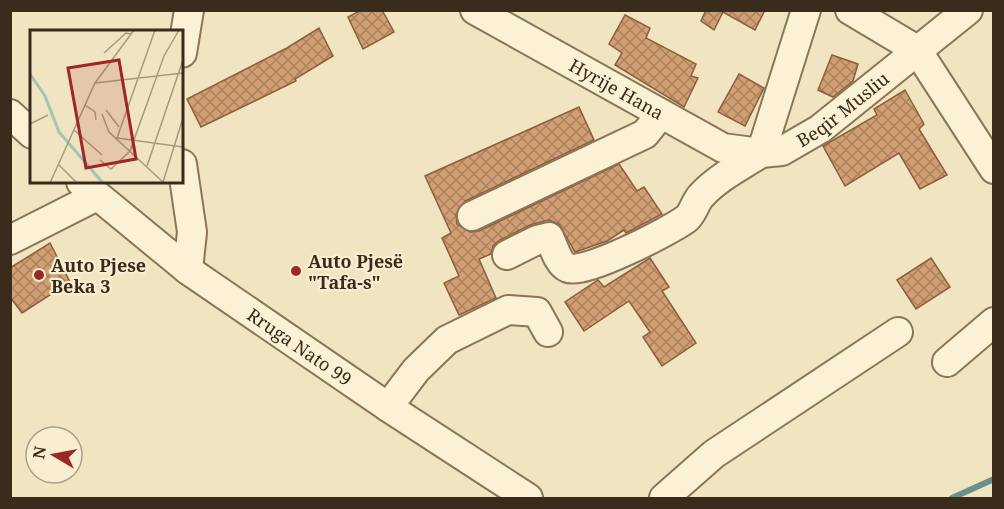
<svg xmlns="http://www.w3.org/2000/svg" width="1004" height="509" font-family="'Noto Serif',serif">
  <defs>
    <pattern id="building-cross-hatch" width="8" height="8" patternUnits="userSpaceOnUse" patternTransform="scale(1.5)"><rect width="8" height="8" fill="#d29e74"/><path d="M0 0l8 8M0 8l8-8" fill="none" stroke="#ab815e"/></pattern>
  </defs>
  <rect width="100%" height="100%" fill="#f1e4c1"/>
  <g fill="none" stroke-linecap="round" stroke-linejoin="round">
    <!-- stream -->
    <path stroke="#6a9189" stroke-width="6" d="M952,498l42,-19"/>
  </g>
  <!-- building -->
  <g fill="url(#building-cross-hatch)" stroke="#8c5e3b" stroke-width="1.5">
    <path d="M361,10h21l12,22 -31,17 -15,-32z"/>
    <path d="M706,10h59l-10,20 -32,-18 -9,18 -13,-9z"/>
    <path d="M625,15l25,13 -4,10 50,26 -5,12 7,2 -14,29 -69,-42 7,-12 -13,-9z"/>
    <path d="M319,28l14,28 -38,23 1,2 -95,46 -14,-28 100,-51z"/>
    <path d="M832,55l26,9 -5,17 -20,16 -15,-7z"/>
    <path d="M739,74l25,14 -19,38 -27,-14z"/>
    <path d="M905,90l19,34 -5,5 28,46 -27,14 -21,-36 -54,33 -22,-40 54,-31 -3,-6z"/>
    <path d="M579,107l15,33 -129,61 -9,13 1,10 13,8 9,-1 140,-67 18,27 7,-4 18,27 -36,19 -2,-3 -17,11 -32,11 -16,-28 -10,-4 -19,5 -30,15 -7,6 -2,8 -12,5 17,39 -37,17 -15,-32 15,-7 -17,-38 9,-5 -26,-57z"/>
    <path d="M50,243l20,39 -48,31 -12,-16v-29z"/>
    <path d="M650,258l19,29 -7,4 34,52 -34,23 -19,-29 7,-5 -21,-31 -45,30 -19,-29 33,-22 6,7z"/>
    <path d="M931,258l19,29 -34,22 -19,-29z"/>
  </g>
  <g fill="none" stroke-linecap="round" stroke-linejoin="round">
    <defs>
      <g id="minor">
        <path id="s1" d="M475,10l248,138 38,5 21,-2 38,-22 148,-119"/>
        <path d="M850,10l67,40 77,119"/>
        <path d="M182,53l7,-43"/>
        <path d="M10,114l22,20"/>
        <path d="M761,153l45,-143"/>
        <path d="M182,164l10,68 -4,38"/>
        <path id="s2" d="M81,182l107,88 200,137 140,91"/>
        <path d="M472,216l173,-82 16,-20"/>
        <path d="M10,240l87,-44"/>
        <path d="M507,255l30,-15 12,-3c5,10 9,27 19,31 16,7 102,-37 118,-49 7,-5 9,-17 15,-23 16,-18 40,-30 60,-43"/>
        <path d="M947,362l47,-40"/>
        <path d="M388,407l28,-37 31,-30 61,-30 29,2 11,20"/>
        <path d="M664,498l50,-44 184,-122"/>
      </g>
    </defs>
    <!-- minor casing -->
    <use href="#minor" stroke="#8b7557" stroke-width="32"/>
    <!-- minor -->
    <use href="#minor" stroke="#fbf1d4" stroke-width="28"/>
  </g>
  <!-- markers -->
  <g fill="#9e2623" stroke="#f8eed1" stroke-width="2">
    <circle cx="296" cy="271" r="6"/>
    <circle cx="39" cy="275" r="6"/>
  </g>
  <g text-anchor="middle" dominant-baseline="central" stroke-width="4.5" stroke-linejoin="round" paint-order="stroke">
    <!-- street labels -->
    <g font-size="18" fill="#3a2c1c" stroke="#f8eed1">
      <text stroke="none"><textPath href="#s1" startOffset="162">Hyrije Hana</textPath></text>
      <text stroke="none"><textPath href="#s1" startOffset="417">Beqir Musliu</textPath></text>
      <text stroke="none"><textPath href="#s2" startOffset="274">Rruga Nato 99</textPath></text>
    </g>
    <!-- poi labels -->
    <g font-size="18" font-weight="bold" fill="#3a2c1c" stroke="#f8eed1" text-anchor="start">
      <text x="308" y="261">Auto Pjesë<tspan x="308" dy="21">"Tafa-s"</tspan></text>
      <text x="51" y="265">Auto Pjese<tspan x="51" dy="21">Beka 3</tspan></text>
    </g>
  </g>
  <!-- overview -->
  <g transform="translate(30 30)">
    <rect width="153" height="153" fill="#f1e4c1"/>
    <path fill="none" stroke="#a4c3bb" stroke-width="3" d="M0,44l15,22 14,36 44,51"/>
    <path fill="none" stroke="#a89a7f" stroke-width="1.5" d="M74,23l22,-20 5,1M65,53l88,-10M55,75l10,7 1,8M76,80l13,17M72,84l7,18 55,51M0,94l18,-9M44,100l28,25M87,108l38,-108M87,108l66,9M70,130l11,9 19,-18 34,-95 15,-26M29,135l18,18M117,136l36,-106M133,152l20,-64M20,153l45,-100 39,-53"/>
    <path fill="#9e2623" fill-opacity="0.15" stroke="#9e2623" stroke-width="3" d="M89,30l17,99 -50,9 -18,-100z"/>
    <rect width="153" height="153" fill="none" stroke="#3a2c1c" stroke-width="3"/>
  </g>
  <!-- border -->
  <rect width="1004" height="509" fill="none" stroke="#3a2c1c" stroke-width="24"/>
  <!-- north arrow -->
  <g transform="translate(54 455) rotate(280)"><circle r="28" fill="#f8eed1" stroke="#aca089" stroke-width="1.5"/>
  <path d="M0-4.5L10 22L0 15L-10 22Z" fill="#9e2623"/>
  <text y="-9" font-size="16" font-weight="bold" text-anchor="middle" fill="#3a2c1c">N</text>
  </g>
</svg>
